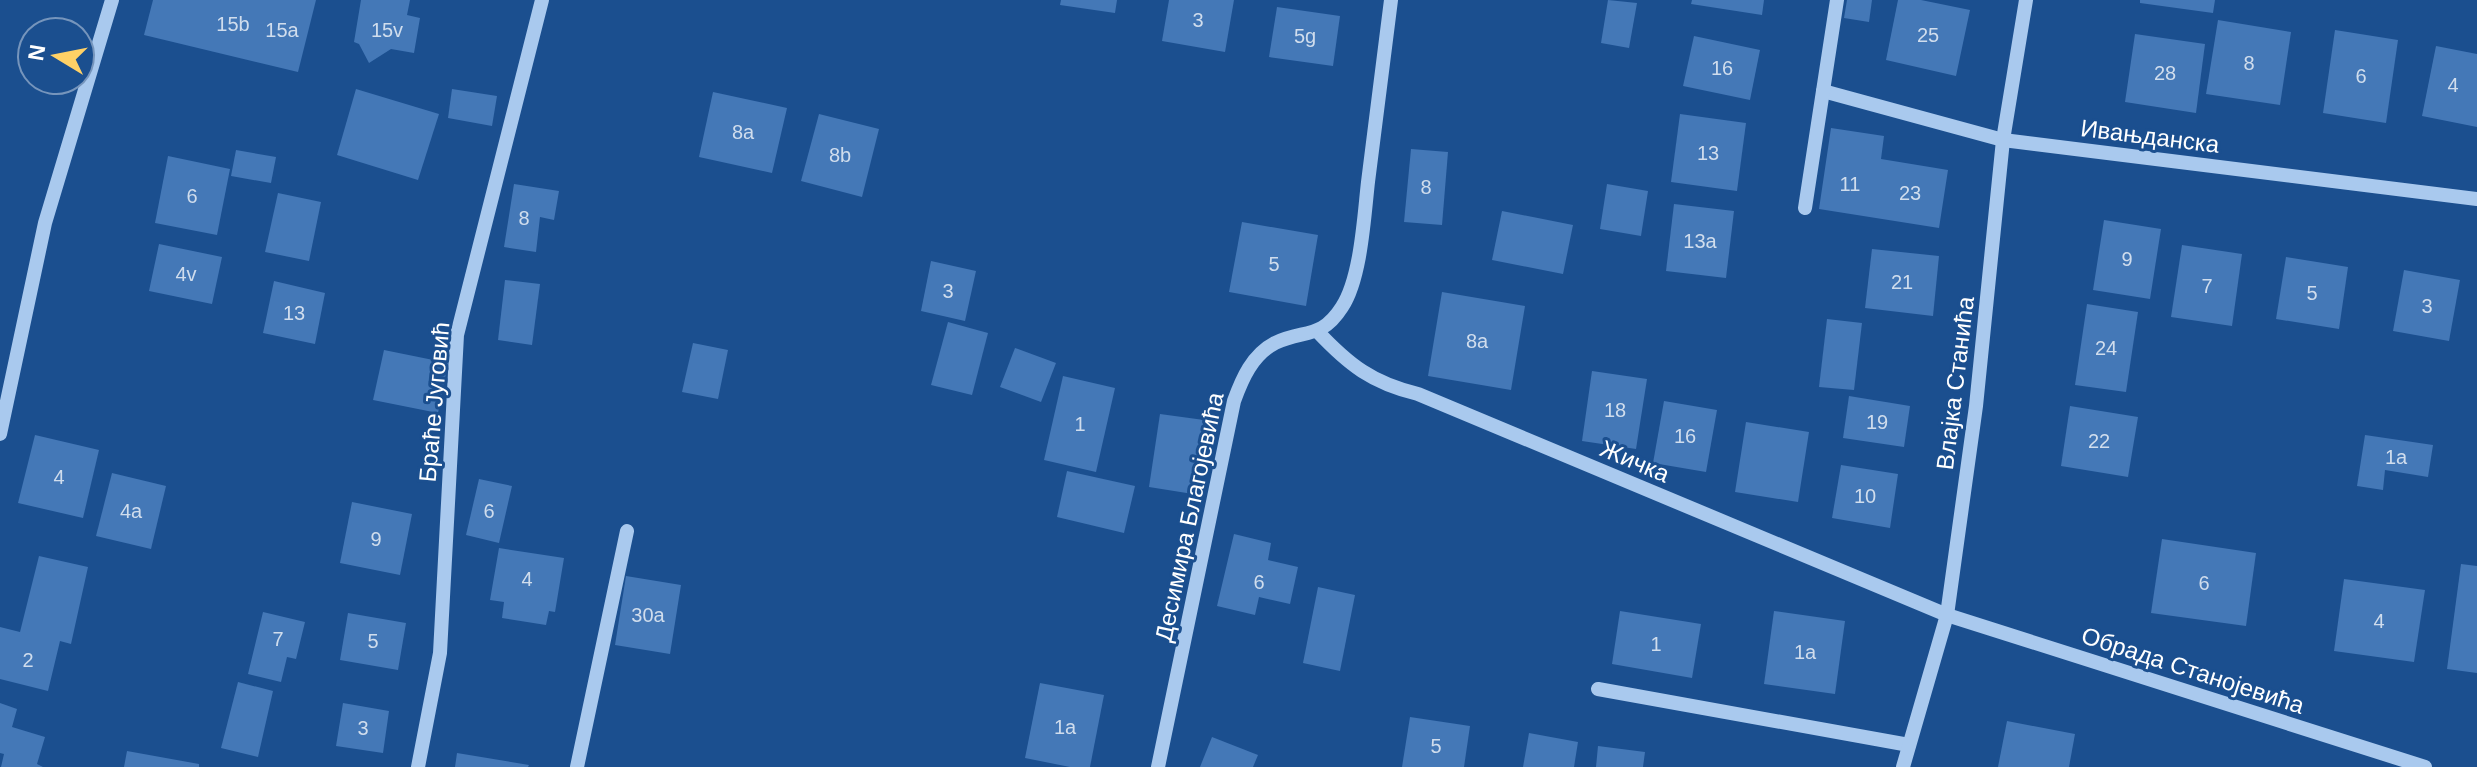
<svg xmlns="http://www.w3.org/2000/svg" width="2477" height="767" font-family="Helvetica,sans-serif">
  <rect width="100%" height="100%" fill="#1b4f8f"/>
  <!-- building -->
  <g fill="#4478b7">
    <path d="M153,0h163l-18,72 -154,-37z"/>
    <path d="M361,0h49l-3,15 13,3 -6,35 -23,-4 -22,14 -10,-19 -5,-2z"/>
    <path d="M1061,0h56l-2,13 -55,-8z"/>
    <path d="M1169,0h65l-9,52 -63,-11z"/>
    <path d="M1608,0l29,3 -8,45 -28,-5z"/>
    <path d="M1692,0h72l-2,15 -71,-11z"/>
    <path d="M1847,0h25l-3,22 -25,-4z"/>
    <path d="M1898,0h23l49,10 -14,66 -70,-16z"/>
    <path d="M2140,0h75l-2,13 -73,-10z"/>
    <path d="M1277,7l63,9 -7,50 -64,-9z"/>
    <path d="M2218,20l73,12 -11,73 -74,-11z"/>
    <path d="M2335,30l63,10 -12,83 -63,-10z"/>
    <path d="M2135,34l70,10 -9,69 -71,-11z"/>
    <path d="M1694,36l66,14 -10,50 -67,-14z"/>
    <path d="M2436,46l41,8v73l-55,-11z"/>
    <path d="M356,89l83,25 -21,66 -81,-25z"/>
    <path d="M452,89l45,7 -5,30 -44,-8z"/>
    <path d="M713,92l74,16 -15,65 -73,-16z"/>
    <path d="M819,114l60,15 -17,68 -61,-16z"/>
    <path d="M1680,114l66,9 -9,68 -66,-9z"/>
    <path d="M1831,128l53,8 -3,23 67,11 -9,58 -120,-19z"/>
    <path d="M1411,149l37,3 -6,73 -38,-3z"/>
    <path d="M236,150l40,7 -5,26 -40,-7z"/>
    <path d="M168,156l62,13 -13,66 -62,-12z"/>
    <path d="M514,184l45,7 -5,29 -14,-3 -4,35 -32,-5z"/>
    <path d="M1607,184l41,7 -7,45 -41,-7z"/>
    <path d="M278,193l43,9 -12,59 -44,-9z"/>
    <path d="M1674,204l60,7 -8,67 -60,-7z"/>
    <path d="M1502,211l71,14 -10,49 -71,-14z"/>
    <path d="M2104,220l57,9 -11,70 -57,-9z"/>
    <path d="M1242,222l76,13 -12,71 -77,-14z"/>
    <path d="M159,244l63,13 -10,47 -63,-13z"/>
    <path d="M2182,245l60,9 -10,72 -61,-9z"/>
    <path d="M1872,249l67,7 -6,60 -68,-8z"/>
    <path d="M2286,257l62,10 -9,62 -63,-10z"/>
    <path d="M931,261l45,10 -11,50 -44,-10z"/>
    <path d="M2404,270l56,10 -11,61 -56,-10z"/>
    <path d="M505,280l35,4 -8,61 -34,-5z"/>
    <path d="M274,281l51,12 -10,51 -52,-11z"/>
    <path d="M1442,292l83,14 -14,84 -83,-14z"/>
    <path d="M2087,304l51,8 -12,80 -51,-7z"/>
    <path d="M1827,319l35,4 -8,67 -35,-3z"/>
    <path d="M948,322l40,11 -16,62 -41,-10z"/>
    <path d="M693,343l35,7 -10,49 -36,-7z"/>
    <path d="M1015,348l41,15 -15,39 -41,-15z"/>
    <path d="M384,350l64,13 -10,50 -65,-13z"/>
    <path d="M1592,371l55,8 -11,70 -54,-8z"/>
    <path d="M1063,376l52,12 -19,84 -52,-12z"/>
    <path d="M1849,396l61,10 -6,41 -61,-9z"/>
    <path d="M1664,401l53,9 -11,62 -53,-9z"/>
    <path d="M2070,406l68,11 -10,60 -67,-11z"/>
    <path d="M1160,414l44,6 -11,74 -44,-7z"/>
    <path d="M1746,422l63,10 -11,70 -63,-10z"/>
    <path d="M35,435l64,15 -16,68 -65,-15z"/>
    <path d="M2365,435l68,10 -5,32 -43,-7 -2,20 -26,-4z"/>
    <path d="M1841,465l57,9 -8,54 -58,-10z"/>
    <path d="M1067,471l68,15 -11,47 -67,-16z"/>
    <path d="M112,473l54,13 -15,63 -55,-13z"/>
    <path d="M479,479l33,7 -13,57 -33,-8z"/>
    <path d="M352,502l60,12 -12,61 -60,-12z"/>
    <path d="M1234,534l37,9 -3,17 30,7 -8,37 -31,-7 -4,18 -38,-9z"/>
    <path d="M2162,539l94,14 -10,73 -95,-13z"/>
    <path d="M499,548l65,10 -9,54 -6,-1 -3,14 -44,-7 2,-16 -14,-2z"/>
    <path d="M39,556l49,11 -17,77 -11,-3 -12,50 -48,-12v-52l20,5z"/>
    <path d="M2461,564l16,2v107l-30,-4z"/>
    <path d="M626,576l55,9 -11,69 -55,-9z"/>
    <path d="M2344,579l81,11 -11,72 -80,-11z"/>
    <path d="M1318,587l37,8 -15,76 -37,-8z"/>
    <path d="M1620,611l81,13 -9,54 -80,-14z"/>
    <path d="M1774,611l71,10 -10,73 -71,-10z"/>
    <path d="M263,612l42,10 -9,37 -9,-2 -6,25 -33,-8z"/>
    <path d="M348,613l58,10 -8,47 -58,-10z"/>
    <path d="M238,682l35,9 -15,66 -37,-9z"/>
    <path d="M1040,683l64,12 -14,72h-20l-45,-9z"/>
    <path d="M0,703l17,6 -5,18 33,10 -8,27 6,3h-42l3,-13 -4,-1z"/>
    <path d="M343,703l46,8 -6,42 -47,-7z"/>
    <path d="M1410,717l60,9 -6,41h-62z"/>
    <path d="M2007,721l68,13 -6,33h-71z"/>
    <path d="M1529,733l49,9 -4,25h-51z"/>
    <path d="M1212,737l46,18 -5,12h-53z"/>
    <path d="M1598,746l47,6 -2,15h-47z"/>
    <path d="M127,751l72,13v3h-75z"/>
    <path d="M457,753l72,12 -1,2h-73z"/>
  </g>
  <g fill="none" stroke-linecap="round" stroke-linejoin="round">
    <!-- minor -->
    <g stroke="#a9c9ee" stroke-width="14">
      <path d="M1823,91l180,49 474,59"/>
      <path d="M1805,208l32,-208"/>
      <path d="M1317,331c32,34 55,52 101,63l529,221 478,152"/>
      <path d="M0,434l45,-211 67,-223"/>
      <path d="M1598,689l311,56"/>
      <path d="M418,767l22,-114 17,-318 85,-335"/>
      <path d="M577,767l50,-236"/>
      <path d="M1158,767l76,-366c8,-22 18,-46 41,-58 29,-14 46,-3 67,-36 19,-29 22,-90 26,-125 8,-61 15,-121 23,-182"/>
      <path d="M1903,767l44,-152 29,-209 27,-266 23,-140"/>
    </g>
  </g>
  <g text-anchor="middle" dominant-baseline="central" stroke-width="6" stroke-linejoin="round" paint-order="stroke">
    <!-- number labels -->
    <g font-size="20" fill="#d0dded">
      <text x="1198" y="20">3</text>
      <text x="233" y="24">15b</text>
      <text x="282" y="30">15a</text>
      <text x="387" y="30">15v</text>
      <text x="1928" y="35">25</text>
      <text x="1305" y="36">5g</text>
      <text x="2249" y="63">8</text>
      <text x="1722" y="68">16</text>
      <text x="2165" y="73">28</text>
      <text x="2361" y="76">6</text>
      <text x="2453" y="85">4</text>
      <text x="743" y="132">8a</text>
      <text x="1708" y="153">13</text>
      <text x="840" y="155">8b</text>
      <text x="1850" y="184">11</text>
      <text x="1426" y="187">8</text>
      <text x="1910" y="193">23</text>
      <text x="192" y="196">6</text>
      <text x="524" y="218">8</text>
      <text x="1700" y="241">13a</text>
      <text x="2127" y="259">9</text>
      <text x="1274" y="264">5</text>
      <text x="186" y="274">4v</text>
      <text x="1902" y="282">21</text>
      <text x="2207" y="286">7</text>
      <text x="948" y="291">3</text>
      <text x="2312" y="293">5</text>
      <text x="2427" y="306">3</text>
      <text x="294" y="313">13</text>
      <text x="1477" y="341">8a</text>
      <text x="2106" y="348">24</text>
      <text x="1615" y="410">18</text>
      <text x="1877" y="422">19</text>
      <text x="1080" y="424">1</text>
      <text x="1685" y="436">16</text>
      <text x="2099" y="441">22</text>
      <text x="2396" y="457">1a</text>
      <text x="59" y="477">4</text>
      <text x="1865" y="496">10</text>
      <text x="131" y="511">4a</text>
      <text x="489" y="511">6</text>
      <text x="376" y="539">9</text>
      <text x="527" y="579">4</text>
      <text x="1259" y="582">6</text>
      <text x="2204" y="583">6</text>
      <text x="648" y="615">30a</text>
      <text x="2379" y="621">4</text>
      <text x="278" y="639">7</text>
      <text x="373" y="641">5</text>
      <text x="1656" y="644">1</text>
      <text x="1805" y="652">1a</text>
      <text x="28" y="660">2</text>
      <text x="1065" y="727">1a</text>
      <text x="363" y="728">3</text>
      <text x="1436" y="746">5</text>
    </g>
    <!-- street labels -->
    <g font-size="24" fill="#fff" stroke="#1b4f8f">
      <text transform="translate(2150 136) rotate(7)">Ивањданска</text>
      <text transform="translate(1955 383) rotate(-83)">Влајка Станића</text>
      <text transform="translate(434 402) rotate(-85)">Браће Југовић</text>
      <text transform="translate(1635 461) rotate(23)">Жичка</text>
      <text transform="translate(1189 517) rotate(-78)">Десимира Благојевића</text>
      <text transform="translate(2193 670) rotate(18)">Обрада Станојевића</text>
    </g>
  </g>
  <!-- north arrow -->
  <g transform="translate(56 56) rotate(280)"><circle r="38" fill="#1b4f8f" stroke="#7695bc" stroke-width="2"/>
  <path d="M0-6L14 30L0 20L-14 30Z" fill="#ffd166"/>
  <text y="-12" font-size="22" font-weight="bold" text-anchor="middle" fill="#ffffff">N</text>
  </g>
</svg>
